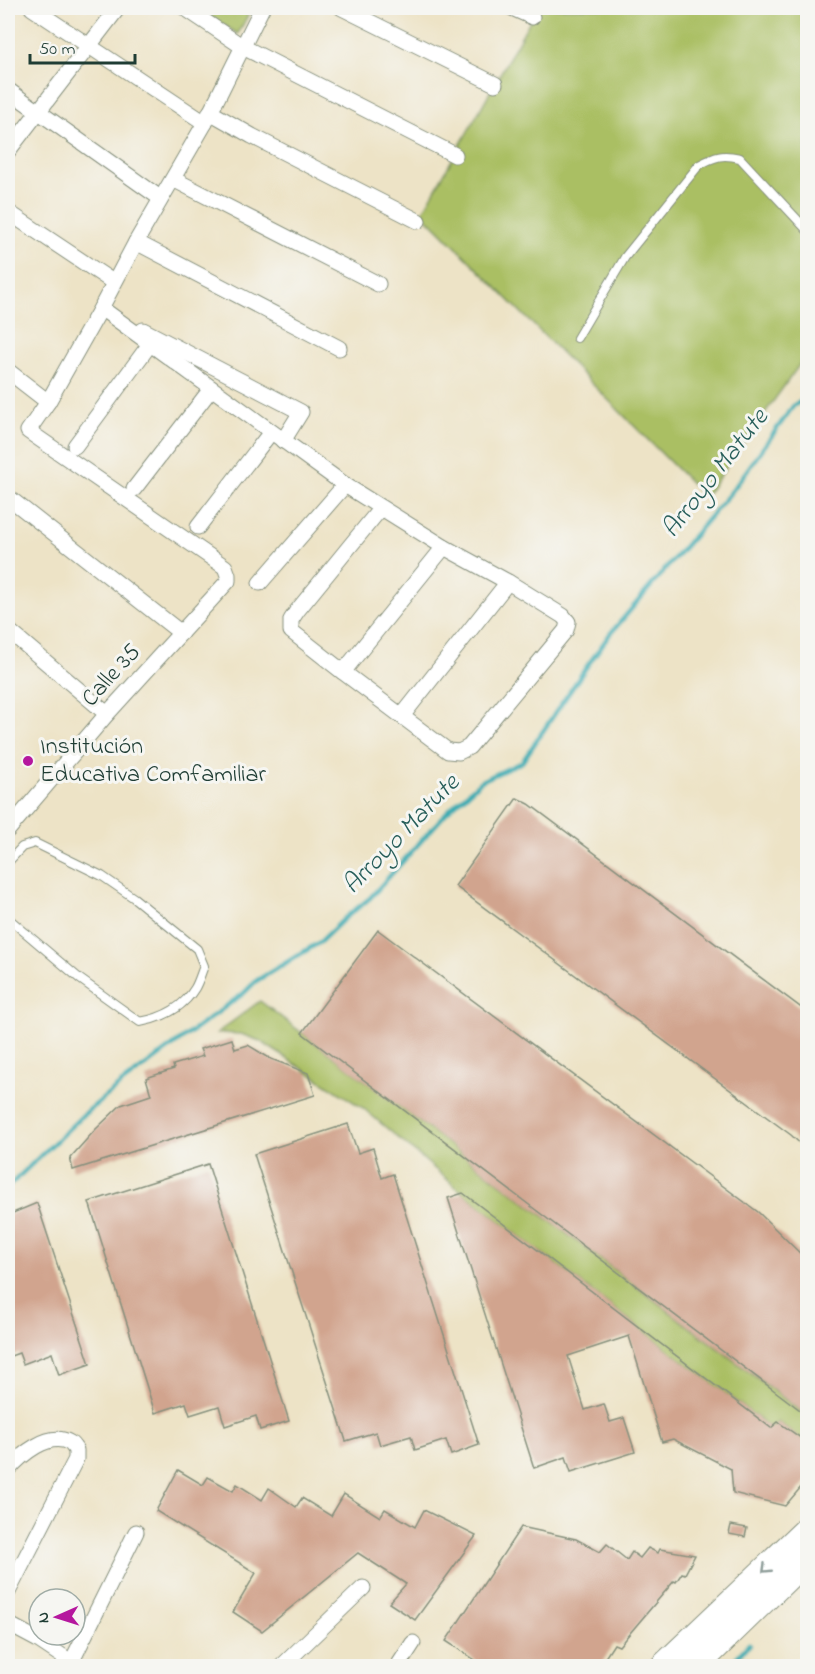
<svg xmlns="http://www.w3.org/2000/svg" width="815" height="1674" font-family="'Indie Flower',sans-serif">
  <rect width="100%" height="100%" fill="#f6f6f2"/>
  <filter id="ink" filterUnits="userSpaceOnUse"><feTurbulence type="fractalNoise" baseFrequency=".0167" numOctaves="2"/><feDisplacementMap in="SourceGraphic" scale="12" xChannelSelector="R" yChannelSelector="G"/><feConvolveMatrix kernelMatrix="1 2 1 2 8 2 1 2 1" color-interpolation-filters="sRGB"/></filter>
  <filter id="wash" filterUnits="userSpaceOnUse"><feTurbulence type="fractalNoise" baseFrequency=".008" numOctaves="4" result="noise"/><feDisplacementMap in="SourceGraphic" scale="24" xChannelSelector="R" yChannelSelector="G"/><feGaussianBlur stdDeviation="1.35" result="paint"/><feColorMatrix in="noise" values="0 0 0 0 0 0 0 0 0 0 0 0 0 0 0 0 0 1.4 0 .05"/><feComposite in="paint" operator="in"/></filter>
  <g filter="url(#wash)">
    <rect width="100%" height="100%" fill="#ede3c6"/>
    <!-- green -->
    <g fill="#aabf63" stroke="#647e4c" stroke-width="1.5">
      <path d="M196,8h56l-14,26z"/>
      <path d="M537,8h270v346l-102,143 -283,-284z"/>
      <path d="M260,1001l547,415v27l-29,-21 -7,6 -308,-235 -100,-85 -103,-67 -19,-7 -24,-1z"/>
    </g>
    <g fill="none" stroke-linecap="round" stroke-linejoin="round">
      <!-- stream -->
      <g stroke="#3aacb3" stroke-width="4.5">
        <path d="M8,1187l75,-72 38,-31 123,-91 12,-12 64,-39 25,-24 25,-20 77,-86 34,-31 41,-19 63,-93 25,-35 122,-143 62,-86 14,-7"/>
        <path d="M729,1666l20,-22"/>
      </g>
    </g>
    <g id="blocks">
      <!-- building -->
      <g fill="#d1a48e">
        <path d="M517,798l12,6 279,209v138l-17,-16 -336,-249z"/>
        <path d="M378,930l380,282 50,49v155l-506,-383z"/>
        <path d="M232,1039l3,10 13,-4 23,14 37,14 7,22 -242,75 -3,-12 26,-29 25,-24 30,-10 -5,-17 28,-9 -1,-4 30,-9 -3,-7z"/>
        <path d="M348,1124l10,29 15,-5 9,30 11,-4 86,271 -28,10 -5,-15 -31,10 -4,-14 -31,9 -4,-13 -30,9 -92,-287z"/>
        <path d="M208,1164l81,257 -29,9 -4,-14 -31,10 -6,-20 -29,9 -4,-12 -31,10 -66,-211z"/>
        <path d="M463,1193l308,235 7,-6 30,21v36l-23,27 -52,-13 -2,-24 -58,-30 -11,3 -33,-106 -61,20 17,54 19,-6 6,18 14,-4 11,34 -64,20 -5,-15 -32,11 -86,-270z"/>
        <path d="M37,1203l53,161 -31,11 -7,-22 -29,11 -4,-11 -11,4v-142z"/>
        <path d="M178,1470l25,15 5,-8 25,14 4,-7 25,16 7,-12 27,19 6,-9 29,18 13,-22 36,23 5,-8 30,18 9,-17 52,26 -61,84 -26,-17 17,-19 -48,-31 -96,78 -29,-19 23,-39 -100,-62z"/>
        <path d="M731,1525l16,3 -2,9 -16,-3z"/>
        <path d="M521,1527l55,12 24,13 7,-8 20,16 5,-8 8,6 8,-10 10,5 2,-4 35,6 -10,19 -3,-1 -6,9 -2,-1 -55,65 -5,-2 -13,20 -2,-2 -3,4h-112l-38,-25z"/>
      </g>
    </g>
  </g>
  <g filter="url(#ink)">
    <use href="#blocks" fill-opacity="0" stroke="#86907d" stroke-width="1.5"/>
    <g fill="none" stroke-linecap="round" stroke-linejoin="round">
      <defs>
        <g id="service">
          <path d="M577,338l48,-81 74,-92c17,-9 23,-11 41,-7l68,73"/>
          <path d="M8,862l14,-15 13,-4 67,33 32,22 63,51 7,17c-3,7 -5,15 -9,22 -12,20 -33,30 -55,34l-60,-43 -72,-61"/>
        </g>
        <g id="minor">
          <path d="M32,8l173,115"/>
          <path d="M185,8l58,39 212,108"/>
          <path d="M342,8l153,76"/>
          <path d="M512,8l20,9"/>
          <path d="M8,90l152,108"/>
          <path d="M210,112l42,24 166,85"/>
          <path d="M8,151l110,-143"/>
          <path d="M173,179l205,105"/>
          <path d="M8,212l105,70"/>
          <path d="M136,242l203,106"/>
          <path d="M101,308l244,177 99,62 64,35 55,34 5,6 -2,8 -97,117 -10,5 -11,-1 -105,-79 -52,-41v-11l6,-9 84,-103"/>
          <path d="M143,330l158,82 -18,29"/>
          <path d="M8,371l40,31"/>
          <path d="M75,446l75,-102"/>
          <path d="M134,489l77,-100"/>
          <path d="M8,497l173,136"/>
          <path d="M198,527l73,-95"/>
          <path d="M260,583l85,-98"/>
          <path d="M8,630l99,84"/>
          <path d="M343,672l101,-125"/>
          <path d="M402,716l106,-134"/>
          <path d="M8,830l99,-116 121,-133v-6l-3,-8 -197,-136 20,-29 53,-94 35,-66 69,-119 57,-115"/>
          <path d="M8,1470c12,-14 41,-40 62,-27 2,1 4,5 6,7v9l-68,133"/>
          <path d="M8,1624l30,16 39,26"/>
          <path d="M71,1663l65,-131"/>
          <path d="M282,1666l81,-78"/>
          <path d="M398,1666l15,-23"/>
        </g>
        <g id="trunk">
          <path d="M664,1666l144,-137"/>
          <path d="M696,1666l112,-109"/>
        </g>
      </defs>
      <!-- service casing -->
      <use href="#service" stroke="#86907d" stroke-width="10"/>
      <!-- minor casing -->
      <use href="#minor" stroke="#86907d" stroke-width="17"/>
      <!-- trunk casing -->
      <use href="#trunk" stroke="#86907d" stroke-width="28"/>
      <!-- service -->
      <use href="#service" stroke="#fff" stroke-width="8"/>
      <!-- minor -->
      <use href="#minor" stroke="#fff" stroke-width="15"/>
      <!-- trunk -->
      <use href="#trunk" stroke="#fff" stroke-width="26"/>
    </g>
    <!-- one-way arrows -->
    <defs><path id="oneway-chevron" d="M-2-3.5L2.5 0L-2 3.5" fill="none" stroke-width="1.6" stroke-linecap="round" stroke-linejoin="round" transform="scale(1.5)"/></defs>
    <use stroke="#8f9e9a" href="#oneway-chevron" transform="translate(766 1569) rotate(136)"/>
  </g>
  <!-- markers -->
  <circle fill="#b5179e" stroke="#f6f6f2" stroke-width="2" cx="28" cy="761" r="6"/>
  <g text-anchor="middle" dominant-baseline="central" stroke-width="6" stroke-linejoin="round" paint-order="stroke">
    <!-- street labels -->
    <g font-size="24" fill="#1f3d34" stroke="#f6f6f2">
      <text transform="translate(112 676) rotate(-48)">Calle 35</text>
    </g>
    <!-- poi labels -->
    <g font-size="24" fill="#1f3d34" stroke="#f6f6f2" text-anchor="start">
      <text x="40" y="747">Institución<tspan x="40" dy="28">Educativa Comfamiliar</tspan></text>
    </g>
    <!-- water labels -->
    <g font-size="26" font-style="italic" fill="#275e5a" stroke="#f6f6f2">
      <text transform="translate(716 474) rotate(-52)">Arroyo Matute</text>
      <text transform="translate(402 835) rotate(-46)">Arroyo Matute</text>
    </g>
  </g>
  <!-- margin -->
  <rect width="815" height="1674" fill="none" stroke="#f6f6f2" stroke-width="30"/>
  <!-- north arrow -->
  <g transform="translate(57 1617) rotate(267)"><circle r="28" fill="#f6f6f2" stroke="#a0aca6" stroke-width="1.5"/>
  <path d="M0-4.5L10 22L0 15L-10 22Z" fill="#b5179e"/>
  <text y="-9" font-size="16" font-weight="bold" text-anchor="middle" fill="#1f3d34">N</text>
  </g>
  <!-- scale -->
  <path d="M30 54v9h105v-9" fill="none" stroke="#1f3d34" stroke-width="3"/>
  <text x="39" y="54" font-size="18" fill="#1f3d34" stroke="#f6f6f2" stroke-width="4.5" paint-order="stroke">50 m</text>
</svg>
